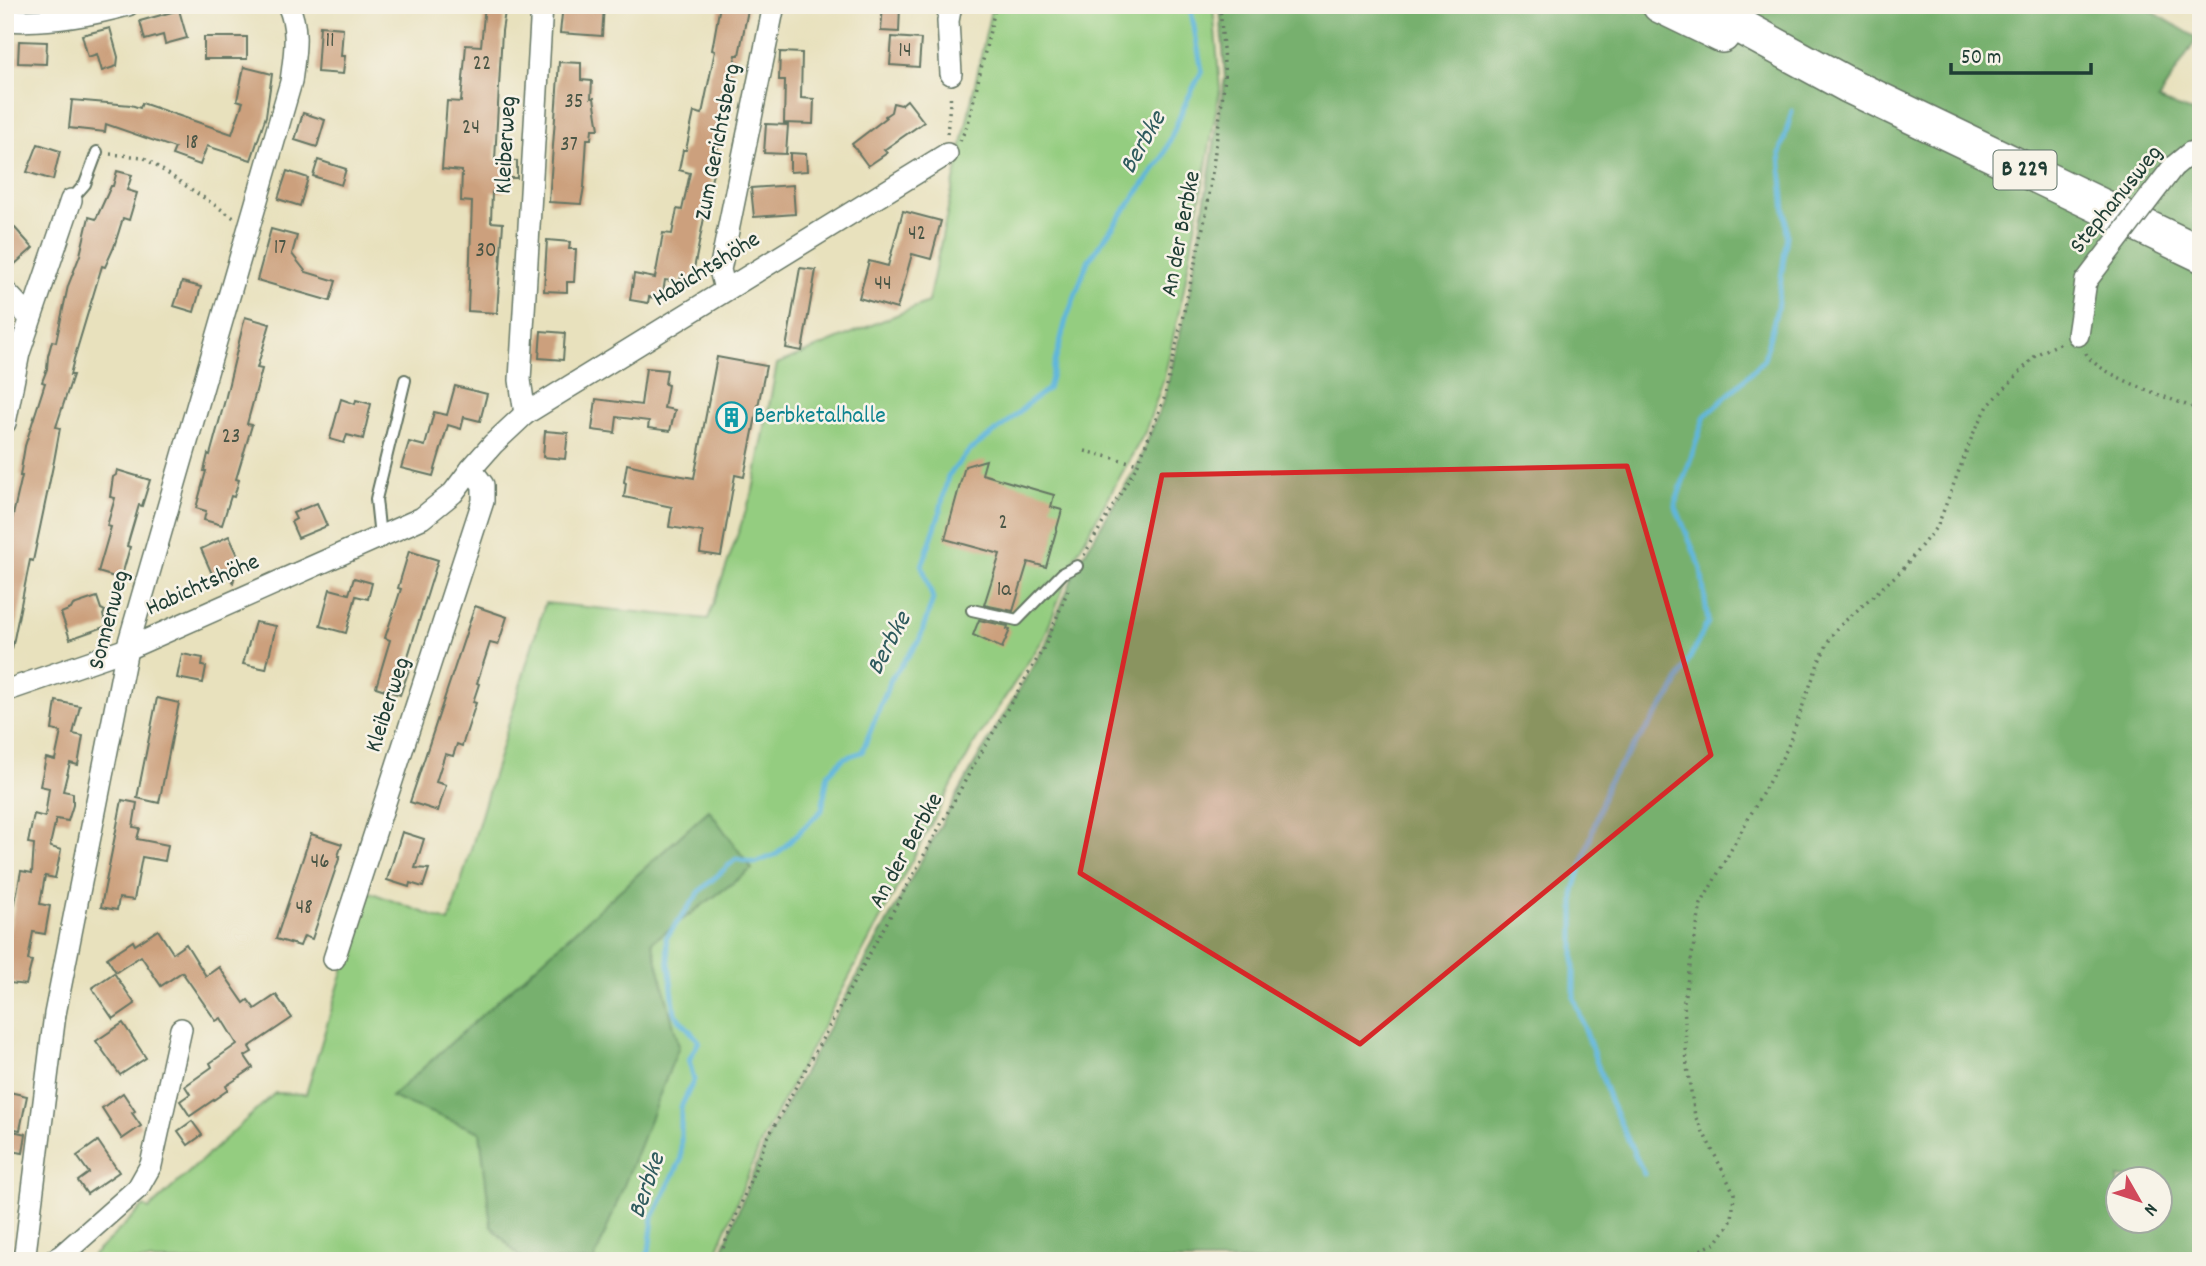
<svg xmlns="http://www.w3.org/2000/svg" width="2206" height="1266" font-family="Dekko,sans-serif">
  <rect width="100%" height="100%" fill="#f7f3e8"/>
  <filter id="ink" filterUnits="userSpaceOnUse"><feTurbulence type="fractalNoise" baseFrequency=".0143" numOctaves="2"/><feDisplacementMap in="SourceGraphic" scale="14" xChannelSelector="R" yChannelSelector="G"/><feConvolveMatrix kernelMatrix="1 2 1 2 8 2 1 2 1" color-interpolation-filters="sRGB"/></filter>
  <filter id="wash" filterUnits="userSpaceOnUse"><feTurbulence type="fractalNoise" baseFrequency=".00686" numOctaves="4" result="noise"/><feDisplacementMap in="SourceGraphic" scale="28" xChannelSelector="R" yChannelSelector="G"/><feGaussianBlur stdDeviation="1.57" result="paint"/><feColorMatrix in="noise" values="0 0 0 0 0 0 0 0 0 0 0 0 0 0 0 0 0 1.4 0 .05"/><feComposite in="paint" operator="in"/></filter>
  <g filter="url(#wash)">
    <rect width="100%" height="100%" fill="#e8e1bd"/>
    <!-- green -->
    <path fill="#94cd80" stroke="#5a855a" stroke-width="2" d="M992,5h221l7,84 -37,205 -19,85 -19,53 -69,123 -32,83 -71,108 -210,392 -50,123h-626l57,-55 5,3 126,-116 31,1 61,-203 82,31 96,-319 163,16 45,-129 24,-126 151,-62z"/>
    <!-- forest -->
    <g fill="#77b06e" stroke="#4b7651" stroke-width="2" fill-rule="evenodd">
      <path d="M1220,5h921l56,33 -39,62 43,15v1146h-1483l49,-122 208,-376 70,-117 32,-80 61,-102 26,-65 25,-103 36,-218zM2118,1178h42v42h-42z"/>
      <path d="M709,810l43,59 -100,73 27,104 -85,215h-71l-32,-35 -11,-94 -89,-35z"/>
    </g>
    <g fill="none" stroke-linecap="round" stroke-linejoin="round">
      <!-- stream -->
      <g stroke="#5fb6dc" stroke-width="5">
        <path d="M1644,1174l-33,-71 -37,-105v-108l34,-108 63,-87 37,-73 -7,-53 -26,-64 30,-89 36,-33 23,-24 13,-50 10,-74 -7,-81 12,-43"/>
        <path d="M642,1261l7,-9 4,-35 28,-57v-53l13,-27 -5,-20 10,-19 -24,-27 -9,-76 35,-48 35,-31 19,4 22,-9 45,-44 6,-36 16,-16 18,-6 29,-73 28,-38 14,-42 -11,-33 17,-50 9,-40 22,-26 36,-26 25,-23 17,-12 18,-69 22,-59 74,-102 23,-55 17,-33 -12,-66"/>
      </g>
    </g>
    <g id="blocks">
      <!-- building -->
      <g fill="#cca07d">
        <path d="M485,5h21l-4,26 -7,129 22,1v17h-12l-1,14h-12l-1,30 12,1 -6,90 -29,-2 4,-109 -11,-1 1,-30 -20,-2 5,-68 14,1 5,-57 15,1z"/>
        <path d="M563,5h41l-2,31 -42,-3z"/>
        <path d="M720,5h29l-10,50h-3l-44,224 -11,-3 -1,6 -15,-2 -3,19 -13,-2 -1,6 -18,-3 4,-26 21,4 8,-45 9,1 5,-25 5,1 8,-37 -11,-3 4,-20h3l8,-38 8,2 13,-63 -3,-1z"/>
        <path d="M883,5h17l-1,27 -18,-1z"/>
        <path d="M179,10l8,28 -22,6 -2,-9 -18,5 -5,-19z"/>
        <path d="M320,26l23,2 -2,28h4l-2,18 -26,-2z"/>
        <path d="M110,28l8,29 -1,9 -15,5 -5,-17 -9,3 -6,-22z"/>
        <rect x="204" y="37" width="43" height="22"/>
        <path d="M892,37l29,2 -2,28 -29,-2z"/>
        <path d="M19,41l28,1 -1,22 -28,-1z"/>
        <path d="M780,52l22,1 -1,45 13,1 -1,25 -29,-1 1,-43h-6z"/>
        <path d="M559,62l22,1v17l11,1 -1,17h3l5,31h-7l-1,10h-4l-3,48 -3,17 -32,-2z"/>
        <path d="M244,67l28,7 -6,42 -15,44 -44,-14 -7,19 -28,-10 3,-7 -69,-24 -1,8 -36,-4 3,-28 59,5 9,3 2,-5 90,31 11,-32 -6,-2z"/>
        <path d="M907,100l17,22 -40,28 3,3 -19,13 -16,-22 34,-26 -1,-2 6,-4 2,-9 8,2z"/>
        <path d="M303,113l22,7 -8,27 -22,-7z"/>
        <path d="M766,124l22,1 -2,29 -22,-1z"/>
        <path d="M38,144l22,7 -7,29 -26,-8z"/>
        <path d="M790,153l16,1 1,17 -17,1z"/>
        <path d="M318,160l28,9 -5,16 -28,-9z"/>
        <path d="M117,171l15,4 -5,15 10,3 -8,27 -6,-2 -9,29 -9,20 -3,-1 -28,93 -4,16h3l-17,52 4,1 -6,33 -21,100 -3,-1 -18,89 -7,-1v-98l17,-74h-2l5,-30 20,-63 -3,-1 5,-13 1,-13 4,-15 4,1 12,-56 12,-31 9,-38 7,2 15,-33h2z"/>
        <path d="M287,171l21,7 -8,28 -22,-7z"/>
        <path d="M793,185l2,29 -41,3 -3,-29z"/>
        <path d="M903,211l38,10 -10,38 -19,-5 -15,55 -38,-11 10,-37 19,5z"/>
        <path d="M5,217l28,31 -28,25z"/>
        <path d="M271,229l26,7 -5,18 14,18 30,9 -6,20 -73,-21z"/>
        <path d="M547,240l23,2 -1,7h7l-2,33h-7v10l-23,-1z"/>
        <path d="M800,268l16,2 -14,81 -16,-3z"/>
        <path d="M182,282l19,5 -7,25 -20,-6z"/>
        <path d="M245,317l25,7 -13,44 5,1 -15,55 5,1 -16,54 3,1 -5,17 -3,-1 -9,29 -18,-5 2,-9 -10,-3 10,-37h-2l4,-17 2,1 15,-55z"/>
        <path d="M541,331l24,2 -2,27 -24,-2z"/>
        <path d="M717,357l49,9 -22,111 -9,-2 -14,81 -21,-3 3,-21 -34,-5 3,-20 -48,-10 2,-14 -2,-1 3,-18 26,6v1l41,7z"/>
        <path d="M646,368l21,2 -2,14 3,1 -4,23 11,2 -5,21 -22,-3 1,-7 -32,-4 -2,16 -23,-3 4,-31 45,6z"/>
        <path d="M455,386l32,8 -7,27 -16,-4 -3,12 -13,-4 -15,51 -32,-8 8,-26 16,4 9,-34 13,3z"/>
        <path d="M341,399l14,5 1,-4 15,4 -8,35 -16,-4 -3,8 -14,-4z"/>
        <path d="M545,431l23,2 -3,26 -22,-2z"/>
        <path d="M986,460l-4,14 72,21 -3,12 11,3 -16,57 -18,-5 -15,49 -29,-6 16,-51 -55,-15 20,-73z"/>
        <path d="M117,470l33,10 -8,26 -3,-1 -12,41 3,1 -9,32 -23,-7 13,-45 -4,-1 8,-28 -5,-1 3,-20 3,-2z"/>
        <path d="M317,503l10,23 -29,12 -7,-16 5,-3 -3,-6z"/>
        <path d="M229,536l13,28 -5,2 -4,17 -8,-15 -13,6 -11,-25z"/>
        <path d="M409,551l29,9 -33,106 5,1 -10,28 -24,-8 14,-47 -5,-2 16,-49 -3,-1z"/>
        <path d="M354,578l18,5 -4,16 -12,-3 -10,37 -26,-7 10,-37 19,5z"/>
        <path d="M97,597l4,12 4,2 -2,4 4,11 -37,13 -9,-26 10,-4 2,-4z"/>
        <path d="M475,606l32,11 -9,28 -8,-2 -13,40 2,1 -6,18 3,1 -14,43 -5,-2 -4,12 -8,-2 -9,28 10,3 -8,26 -28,-9z"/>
        <path d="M979,620l29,6 -1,3 3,1 -8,18 -29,-13z"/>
        <path d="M255,622l21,4 -10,43 -23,-5z"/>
        <path d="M182,654l21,4 -1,8 4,1 -3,16 -26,-5z"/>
        <path d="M157,698l22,5 -20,100 -22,-5z"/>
        <path d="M56,701l24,5 -7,28 10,2 -5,29 -8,-2 -7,28 10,2v12l-5,16 -12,-2 -6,26 1,2 10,3 -6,28 -10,-2 -5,28 10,2 -5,28 -12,-2 -5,28 4,1 -6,24 -17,-2 1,-4 -5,-1v-23l16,-84 11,2 2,-29 -6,-1 6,-29 11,3 4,-29 -9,-2 6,-28 9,2 6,-28 -9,-2z"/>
        <path d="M122,800l15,3 -4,24 7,1 -3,11 31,6 -3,16 -23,-4 -8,43 -15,-2 -2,12 -16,-3z"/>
        <path d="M402,832l22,7 -9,29 14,1 -6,18 -13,-4 -1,4 -22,-7z"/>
        <path d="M311,834l31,10 -4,12h2l-28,83 -8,-3 -4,10 -24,-7z"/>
        <path d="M158,930l15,23 13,-9 20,32 13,-9 25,36 4,-3 7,9 21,-14 16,23 -43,29 3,5 -7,4 8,12 -27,18 2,4 -38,26 -10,-15 10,-7 -5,-8 27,-19 -2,-4 27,-19 -16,-26 -5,3 -34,-49 -21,14 -20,-30 -25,16 -9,-14 26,-17 2,4z"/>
        <path d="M114,973l21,31 -22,15 -21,-31z"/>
        <path d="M123,1023l23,35 -26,17 -24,-34z"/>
        <path d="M5,1091l22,5 -7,34 -15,-3z"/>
        <path d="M123,1093l12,18 -3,2 9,13 -19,13 -20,-31z"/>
        <path d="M192,1121l10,14 -14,10 -10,-14z"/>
        <path d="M8,1130l18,4 -3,19 -18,-3z"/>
        <path d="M98,1141l21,31 -32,22 -9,-13 11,-8 -12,-17z"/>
      </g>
    </g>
  </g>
  <g filter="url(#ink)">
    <use href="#blocks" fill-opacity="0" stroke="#657664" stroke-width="2"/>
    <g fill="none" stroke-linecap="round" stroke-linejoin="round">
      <defs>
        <g id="lane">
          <path d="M71,200l14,-16 12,-32"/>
          <path d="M380,537l-4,-38 29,-119"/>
          <path d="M972,610l45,10 46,-47 14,-7"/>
        </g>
        <g id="street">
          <path d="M951,5l-3,16 3,53"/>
          <path d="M5,20c42,3 83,-4 123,-15"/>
          <path d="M2173,167l17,-14 11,-3"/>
          <path d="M725,289l-5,-19 54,-265"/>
          <path d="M5,291l25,27"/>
          <path d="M2078,335l8,-54"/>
          <path d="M525,414l-5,-34 22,-375"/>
          <path d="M5,423l14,-70 52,-153"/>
          <path d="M5,691l122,-42 295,-131 31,-25 18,-24 22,-25 32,-30 422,-260"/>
          <path d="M334,959l149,-458v-16l-12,-16"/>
          <path d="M24,1261l31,-247 72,-365 164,-567c3,-26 9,-52 -3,-77"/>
          <path d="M52,1261l9,-5 77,-68 13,-23 30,-136"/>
        </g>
        <g id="primary">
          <path d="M1660,5l62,30"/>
          <path d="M1701,5l147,80 353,169"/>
        </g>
      </defs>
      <!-- lane casing -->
      <use href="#lane" stroke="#657664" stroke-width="14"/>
      <!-- street casing -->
      <use href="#street" stroke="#657664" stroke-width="24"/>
      <!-- primary casing -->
      <use href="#primary" stroke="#657664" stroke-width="38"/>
      <!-- path -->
      <g stroke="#657664" stroke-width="3.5" stroke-dasharray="2 5" stroke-linecap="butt">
        <path d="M947,134l4,-41"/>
        <path d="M960,141l8,-17 28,-119"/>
        <path d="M110,154l33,3 91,61"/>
        <path d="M2086,353c7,20 92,49 115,57"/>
        <path d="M1085,451l53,13"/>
        <path d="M1084,555l54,-91 26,-65 43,-189 18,-132 -5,-73"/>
        <path d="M718,1261l49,-122 208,-376 70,-117 23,-56"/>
        <path d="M1675,1261l41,-18 16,-23 2,-27 -39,-77 -8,-49 -3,-67 17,-96 86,-155 32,-88 15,-30 68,-61 36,-45 35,-91 15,-28 49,-52 24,-11"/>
      </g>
      <!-- lane -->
      <use href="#lane" stroke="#fff" stroke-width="10"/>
      <!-- street -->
      <use href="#street" stroke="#fff" stroke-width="21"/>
      <!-- primary -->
      <use href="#primary" stroke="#fff" stroke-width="35"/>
      <defs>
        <path id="street-bridge" d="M2086,281l87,-114"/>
      </defs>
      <!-- street-bridge casing -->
      <use href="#street-bridge" stroke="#657664" stroke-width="24" stroke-linecap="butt"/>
      <!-- street-bridge -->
      <use href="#street-bridge" stroke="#fff" stroke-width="21"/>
    </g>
  </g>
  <!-- marked area -->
  <path fill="#d62828" fill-opacity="0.2" stroke="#d62828" stroke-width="5" stroke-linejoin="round" d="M1627,466l84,289 -351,289 -280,-171 82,-398z"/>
  <!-- icons -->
  <defs>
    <symbol id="building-ring" viewBox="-11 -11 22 22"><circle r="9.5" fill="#f7f3e8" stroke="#0f9aa8" stroke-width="1.5"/><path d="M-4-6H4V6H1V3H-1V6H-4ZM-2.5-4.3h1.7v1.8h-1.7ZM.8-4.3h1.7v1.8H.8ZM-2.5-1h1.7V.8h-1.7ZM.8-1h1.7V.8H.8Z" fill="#0f9aa8"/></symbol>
  </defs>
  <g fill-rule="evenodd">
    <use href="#building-ring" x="714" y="400" width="35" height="35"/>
  </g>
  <g text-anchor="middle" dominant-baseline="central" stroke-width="5" stroke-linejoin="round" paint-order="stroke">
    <!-- number labels -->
    <g font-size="21" fill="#4a5646">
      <text x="330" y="42">11</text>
      <text x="905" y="52">14</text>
      <text x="482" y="65">22</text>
      <text x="574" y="103">35</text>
      <text x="471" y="129">24</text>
      <text x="192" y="144">18</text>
      <text x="569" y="146">37</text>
      <text x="917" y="235">42</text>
      <text x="280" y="249">17</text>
      <text x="486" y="252">30</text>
      <text x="883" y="285">44</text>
      <text x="231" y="438">23</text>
      <text x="1003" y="524">2</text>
      <text x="1004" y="591">1a</text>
      <text x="320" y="863">46</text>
      <text x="304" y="909">48</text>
    </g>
    <!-- shield labels -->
    <rect fill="#f7f3e8" stroke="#60746a" stroke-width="2" x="1993.5" y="150.5" width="63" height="39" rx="5"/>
    <g font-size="23" font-weight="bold" fill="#1f3d34">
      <text x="2025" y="170">B 229</text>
    </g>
    <!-- street labels -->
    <g font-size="24" fill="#1f3d34" stroke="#f7f3e8">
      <text transform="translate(719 142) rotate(-79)">Zum Gerichtsberg</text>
      <text transform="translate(507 145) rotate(-87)">Kleiberweg</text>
      <text transform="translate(2117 200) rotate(-51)">Stephanusweg</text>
      <text transform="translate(1182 234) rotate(-79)">An der Berbke</text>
      <text transform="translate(707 270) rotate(-32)">Habichtshöhe</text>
      <text transform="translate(203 586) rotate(-24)">Habichtshöhe</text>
      <text transform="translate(110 620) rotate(-75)">Sonnenweg</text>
      <text transform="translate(389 705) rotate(-72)">Kleiberweg</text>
      <text transform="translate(907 851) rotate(-61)">An der Berbke</text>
    </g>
    <!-- culture labels -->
    <g font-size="24" fill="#0d838f" stroke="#f7f3e8" text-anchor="start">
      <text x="754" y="417">Berbketalhalle</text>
    </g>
    <!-- water labels -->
    <g font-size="26" font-style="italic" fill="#2f5b5e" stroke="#f7f3e8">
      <text transform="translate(1144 143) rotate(-60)">Berbke</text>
      <text transform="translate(890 644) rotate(-62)">Berbke</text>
      <text transform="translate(648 1186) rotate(-71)">Berbke</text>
    </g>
  </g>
  <!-- margin -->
  <rect width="2206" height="1266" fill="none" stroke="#f7f3e8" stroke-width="28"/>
  <!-- north arrow -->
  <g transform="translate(2139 1200) rotate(129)"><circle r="33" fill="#f7f3e8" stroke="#a1aaa0" stroke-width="2"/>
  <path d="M0-5L12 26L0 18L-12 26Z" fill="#d1495b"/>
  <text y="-10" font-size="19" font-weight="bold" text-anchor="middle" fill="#1f3d34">N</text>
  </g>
  <!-- scale -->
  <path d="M1951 63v10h140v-10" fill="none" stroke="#1f3d34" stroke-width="3.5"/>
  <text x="1961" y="63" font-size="21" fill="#1f3d34" stroke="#f7f3e8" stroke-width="5" paint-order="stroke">50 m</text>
</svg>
